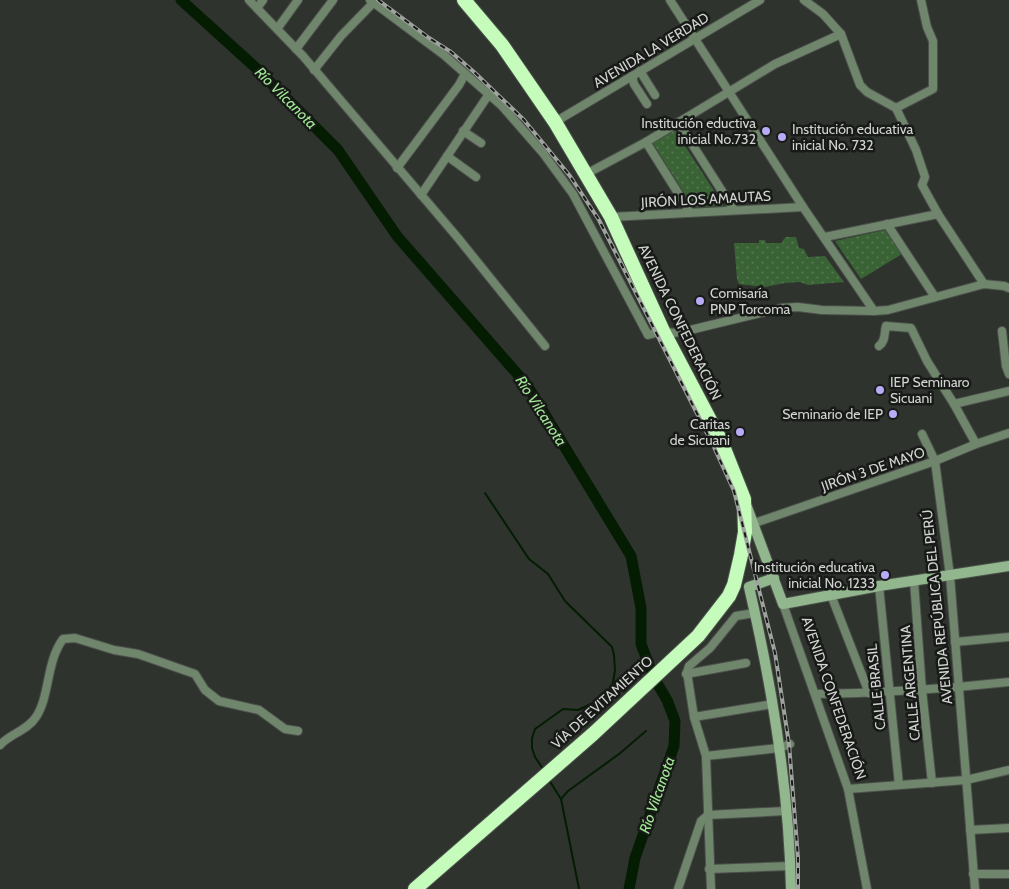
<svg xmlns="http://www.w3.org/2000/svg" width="1009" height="889" font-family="Cabin,sans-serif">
  <defs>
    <pattern id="park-dots" width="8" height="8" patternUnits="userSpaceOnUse" patternTransform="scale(1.25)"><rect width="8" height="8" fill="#3a6335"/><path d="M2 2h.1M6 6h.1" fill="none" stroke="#557851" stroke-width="1.8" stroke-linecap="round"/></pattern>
  </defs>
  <rect width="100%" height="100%" fill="#2e332d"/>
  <!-- park -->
  <g fill="url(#park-dots)">
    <path d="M674,129l48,74 1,3 -30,1 -41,-65z"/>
    <path d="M885,230l17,24 -41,25 -26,-38z"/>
    <path d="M786,237h10l3,11 5,1 4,8 17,-1 19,26 -36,3 -8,-3 -15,1 -20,4 -26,-3 -2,-5 -3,-36h25v-3h6l1,3h16l1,-3z"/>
  </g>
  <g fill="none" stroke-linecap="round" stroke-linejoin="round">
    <!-- stream -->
    <g stroke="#041d02" stroke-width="2">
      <path d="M485,493l44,66 19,15 17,27 47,46 2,8 1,15 -2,13 -9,15 -26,12 -15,-1 -28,20 -3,9v10l3,9 8,12"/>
      <path d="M549,780l12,19 18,90"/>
      <path d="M561,799l7,-8 51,-37 27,-23"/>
    </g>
    <!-- river -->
    <path stroke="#041d02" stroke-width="11" d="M181,0l75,68 82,82 59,86 130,149 104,171 10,52v36l13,34 13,22 8,21 -1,25 -39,112 -6,31"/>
    <defs>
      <g id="street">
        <path d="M249,0l54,56 155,182 87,108"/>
        <path d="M370,0l74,55 58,51 41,47 30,41 75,141 15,-4 10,2 13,-2 95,-23 17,-1 24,3 52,1 14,-1 96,-26 20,2 5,2"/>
        <path d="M670,0l133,207 71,104"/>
        <path d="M804,0l19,14 18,20 19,51 7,7 29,16 20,42 9,27 -3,8 16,29 46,70"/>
        <path d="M257,8l6,-8"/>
        <path d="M277,29l21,-29"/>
        <path d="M296,49l37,-49"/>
        <path d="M314,70l27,-34 35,-36"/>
        <path d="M640,71l15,24"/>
        <path d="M632,76l2,8 13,20"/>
        <path d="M896,108l37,-19v-48l-6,-14 -6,-27"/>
        <path d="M555,122l205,-122"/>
        <path d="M678,122l56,88"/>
        <path d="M463,131l18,12"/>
        <path d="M646,142l44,70"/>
        <path d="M447,156l29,21"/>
        <path d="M397,168l62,-83 6,-11"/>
        <path d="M586,174l60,-32 129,-78 66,-30"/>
        <path d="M421,195l68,-101"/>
        <path d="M611,217l192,-10"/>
        <path d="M887,224l48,73"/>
        <path d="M825,237l113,-23"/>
        <path d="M1002,331l4,35 3,8"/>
        <path d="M879,346c7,-5 5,-13 7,-20l25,2 16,33 27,43 22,40"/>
        <path d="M954,404l55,-13"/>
        <path d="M922,434l13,27 15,115 25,313"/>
        <path d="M749,525l186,-64 41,-17 33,-11"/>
        <path d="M914,581l8,109 10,93"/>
        <path d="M879,586l20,199"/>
        <path d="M831,595l38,98"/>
        <path d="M783,604l65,185 19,100"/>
        <path d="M955,642l54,-5"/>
        <path d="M686,674l60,-11"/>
        <path d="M816,694c65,-1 129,-5 193,-12"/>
        <path d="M694,717l79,-13"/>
        <path d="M0,745c11,-12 27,-14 36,-28 14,-21 10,-55 27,-78l12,-1 39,12 24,4 57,20 10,16 14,11 40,9 26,19 13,2"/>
        <path d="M706,756l73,-8 11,-4"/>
        <path d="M848,789l118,-9 43,-10"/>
        <path d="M708,815l78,-4"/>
        <path d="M970,830l39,-2"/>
        <path d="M709,869l82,-3"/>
        <path d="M973,874h36"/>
        <path d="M678,889l23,-68 7,-6"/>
        <path d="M711,889l-5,-133 -12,-39 -7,-45 2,-6 21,-18 26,-32 19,-3"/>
      </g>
      <g id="secondary">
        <path d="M747,507l36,97 96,-18 130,-20"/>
        <path d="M774,578l-25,9c23,99 40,200 42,302"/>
      </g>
      <path id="highway" d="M415,889l178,-155 105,-98 31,-40 5,-11 7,-30 4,-23 -1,-33 -23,-58 -58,-110 -52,-114 -56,-95 -53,-77 -38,-45"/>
    </defs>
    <!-- street casing -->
    <use href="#street" stroke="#4b504b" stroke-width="10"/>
    <!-- secondary casing -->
    <use href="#secondary" stroke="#4b504b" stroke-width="12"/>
    <!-- highway casing -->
    <use href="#highway" stroke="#4b504b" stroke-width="16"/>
    <!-- street -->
    <use href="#street" stroke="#70866c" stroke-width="8"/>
    <!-- secondary -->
    <use href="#secondary" stroke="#92b68d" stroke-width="10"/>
    <!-- highway -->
    <use href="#highway" stroke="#c5fcbc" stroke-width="14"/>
    <defs>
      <path id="rail" d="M378,0l51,38 22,14 23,20 50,48 46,56 29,44 114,225 21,46 41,162 14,91 9,114v31"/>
    </defs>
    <!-- rail casing -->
    <use href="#rail" stroke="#9fa39f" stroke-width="4"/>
    <!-- rail -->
    <use href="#rail" stroke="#181a17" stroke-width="2" stroke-dasharray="5.5" stroke-linecap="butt"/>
  </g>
  <!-- markers -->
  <g fill="#b8abf7" stroke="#181a17" stroke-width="2">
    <circle cx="766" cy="131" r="5"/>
    <circle cx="782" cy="137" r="5"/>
    <circle cx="700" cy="301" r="5"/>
    <circle cx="880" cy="390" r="5"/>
    <circle cx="893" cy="414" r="5"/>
    <circle cx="740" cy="432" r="5"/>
    <circle cx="885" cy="575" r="5"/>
  </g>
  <g text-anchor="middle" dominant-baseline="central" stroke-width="5" stroke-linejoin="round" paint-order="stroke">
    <!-- street labels -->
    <g font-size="14" fill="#d1d4d1" stroke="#181a17">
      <text transform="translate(651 50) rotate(-31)">AVENIDA LA VERDAD</text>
      <text transform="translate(706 199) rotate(-3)">JIRÓN LOS AMAUTAS</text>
      <text transform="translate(680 322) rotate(64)">AVENIDA CONFEDERACIÓN</text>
      <text transform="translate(873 469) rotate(-19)">JIRÓN 3 DE MAYO</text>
      <text transform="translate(937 607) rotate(-96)">AVENIDA REPÚBLICA DEL PERÚ</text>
      <text transform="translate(910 683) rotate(-95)">CALLE ARGENTINA</text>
      <text transform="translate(876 687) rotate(-96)">CALLE BRASIL</text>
      <text transform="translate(834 698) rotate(71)">AVENIDA CONFEDERACIÓN</text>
      <text transform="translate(602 702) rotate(-42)">VÍA DE EVITAMIENTO</text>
    </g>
    <!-- poi labels -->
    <g font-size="14" fill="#d1d4d1" stroke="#181a17" text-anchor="end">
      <text x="756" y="123">Institución eductiva<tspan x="756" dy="16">inicial No.732</tspan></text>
      <text x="792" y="129" text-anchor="start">Institución educativa<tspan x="792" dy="16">inicial No. 732</tspan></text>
      <text x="710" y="293" text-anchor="start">Comisaría<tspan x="710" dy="16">PNP Torcoma</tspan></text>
      <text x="890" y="382" text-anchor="start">IEP Seminaro<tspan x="890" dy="16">Sicuani</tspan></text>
      <text x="883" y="414">Seminario de IEP</text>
      <text x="730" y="424">Caritas<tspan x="730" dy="16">de Sicuani</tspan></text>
      <text x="875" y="567">Institución educativa<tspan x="875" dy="16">inicial No. 1233</tspan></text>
    </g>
    <!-- water labels -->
    <g font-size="15" font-style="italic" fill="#a1e896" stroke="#181a17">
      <text transform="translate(286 98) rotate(45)">Río Vilcanota</text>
      <text transform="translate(541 411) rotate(57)">Río Vilcanota</text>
      <text transform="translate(657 795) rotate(-71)">Río Vilcanota</text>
    </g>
  </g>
</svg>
